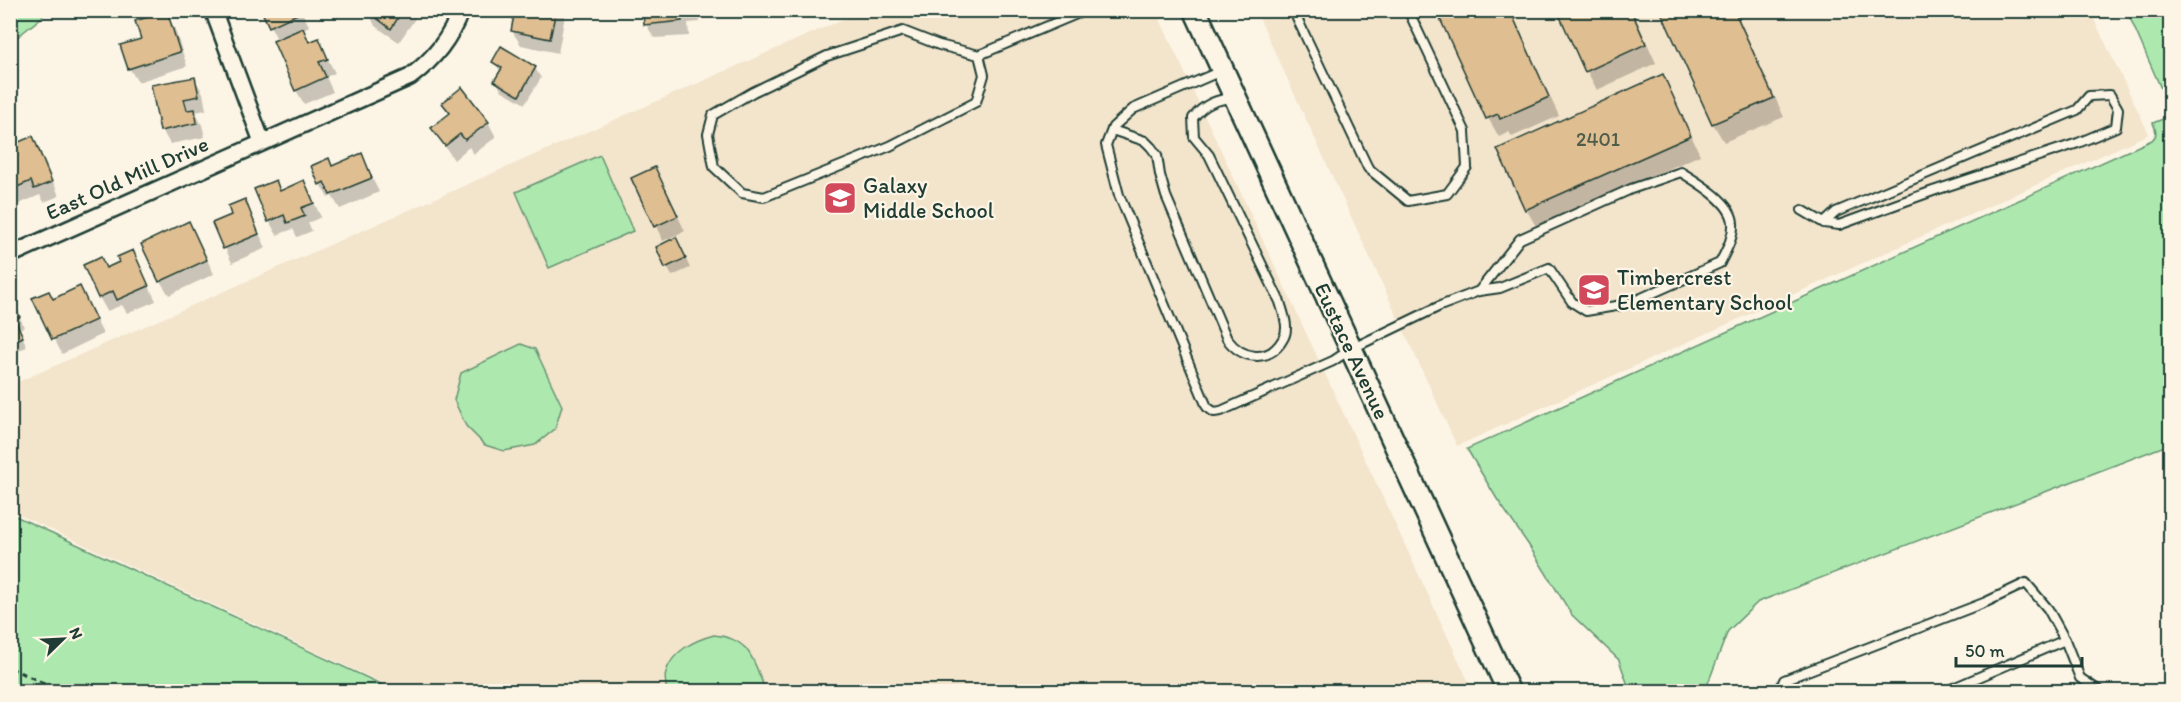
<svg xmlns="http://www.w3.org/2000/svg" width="2181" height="702" font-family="Itim,sans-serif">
  <rect width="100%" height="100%" fill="#fcf5e5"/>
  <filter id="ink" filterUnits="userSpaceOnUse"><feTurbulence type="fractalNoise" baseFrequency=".0167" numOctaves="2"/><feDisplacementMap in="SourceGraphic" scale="12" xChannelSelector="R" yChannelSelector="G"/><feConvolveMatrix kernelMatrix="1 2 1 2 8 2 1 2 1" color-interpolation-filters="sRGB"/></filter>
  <g filter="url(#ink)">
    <!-- built -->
    <g fill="#f3e4cc">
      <path d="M862,11h294l317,680h-1073l-389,-180v-126z"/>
      <path d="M1256,11h834l59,123 -692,312z"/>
    </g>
    <!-- green -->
    <g fill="#ade9af" stroke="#669372" stroke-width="1.5">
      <path d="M11,10h34v1l-3,6 -31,25z"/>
      <path d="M2127,11h43v98z"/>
      <path d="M2170,116v328l-412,158 -30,29 -23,60h-75l-11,-31 -47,-45 -44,-71 -31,-45 -30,-50 685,-309c6,-5 4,-9 1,-17z"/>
      <path d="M600,155l33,76 -84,37 -33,-76z"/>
      <path d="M521,344l14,5 27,57 -7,23 -20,16 -31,6 -19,-6 -19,-19 -12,-26 7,-27z"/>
      <path d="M10,514h1l385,177h-385z"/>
      <path d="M714,635c38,3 39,27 52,56h-99c-1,-5 -3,-14 -1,-19 6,-21 29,-32 48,-37z"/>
    </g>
    <!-- shadow -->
    <g fill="#0003">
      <path d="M262,10h39l8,16 -7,4 8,13 8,-3 17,33 -9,4 7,15 -29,12 -8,-14 -18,-49z"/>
      <path d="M368,10h53l-22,32 -24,-16z"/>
      <path d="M513,10h53l-8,43 -37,-8 -9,-14 3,-16z"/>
      <path d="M645,10h54l1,12 -12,1 1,13 -35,2 -8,-14z"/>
      <path d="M1438,10h72l49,106 -47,21 -3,-5 -10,5 -11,-19z"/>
      <path d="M1559,10h73l24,53 -59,27 -10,-19z"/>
      <path d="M1661,10h74l49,107 -60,25 -11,-18z"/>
      <path d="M166,13l8,14 13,39 -49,16 -9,-14 13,-28z"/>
      <path d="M494,62l41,6 6,10 -16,26 -24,-14 -5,-9 5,-9z"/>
      <path d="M1662,76l11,19 27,60 -163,73 -11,-19z"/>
      <path d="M194,78l9,15 3,17 -11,2 7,13 3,12 -35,7 -8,-14z"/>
      <path d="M488,122l8,15 -22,17 -5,-7 -15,13 -21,-32z"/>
      <path d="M33,138l8,14 18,44 -15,6 -4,-7 -26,11 -4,-7v-44l10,-3z"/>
      <path d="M361,155l18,37 -39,17 -8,-13 -4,2 -8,-14 12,-17z"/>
      <path d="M655,169l30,62 -22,10 -30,-63z"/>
      <path d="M275,182l6,10 23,-10 17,35 -13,6 4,8 -15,6 -4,-8 -16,6 -8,-14z"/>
      <path d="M244,201l22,47 -34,15 -18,-39 19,-8z"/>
      <path d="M196,237l18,37 -45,21 -9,-14z"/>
      <path d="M681,249l9,19 -18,8 -5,-9z"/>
      <path d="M133,252l23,49 -29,12 -5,-8 -15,6 -8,-14 22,-34z"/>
      <path d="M80,288l23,46 -41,20 -28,-55 18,1z"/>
      <path d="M10,304l8,9 6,14 -5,2 8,18 -11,4 3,7 -8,4z"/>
    </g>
    <!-- building -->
    <g fill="#dfbe91" stroke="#1f3d34" stroke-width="1.5">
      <path d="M261,10h40l1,2 -33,15z"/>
      <path d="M366,10h37l-12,19z"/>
      <path d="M515,10h41l-6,29 -39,-8z"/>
      <path d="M643,10h38l1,11 -38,4z"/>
      <path d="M1436,10h74l39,87 -49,22 -2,-5 -12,5z"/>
      <path d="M1557,10h74l15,34 -61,28z"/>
      <path d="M1660,10h74l40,88 -62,26z"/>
      <path d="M167,11l13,41 -52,17 -8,-24 21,-6 -6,-18z"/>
      <path d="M303,28l6,14 10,-4 9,21 -9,3 7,15 -31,14 -22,-50z"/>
      <path d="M501,46l35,21 -17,29 -25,-15 8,-13 -10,-6z"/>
      <path d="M1663,74l28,62 -166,74 -28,-61z"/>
      <path d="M195,77l4,19 -15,3 3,11 8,-1 2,14 -37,8 -9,-46z"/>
      <path d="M462,87l27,35 -24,18 -5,-6 -15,12 -14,-18 19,-15 -8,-10z"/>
      <path d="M33,136l19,46 -18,7 -3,-8 -21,9v-36l8,-3 -4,-7z"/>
      <path d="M362,153l10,25 -42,17 -6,-13 -5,3 -8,-19 18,-8 3,8z"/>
      <path d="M655,167l23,49 -24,11 -23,-49z"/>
      <path d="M276,180l4,11 24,-11 10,23 -13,5 4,8 -18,7 -3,-8 -16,7 -14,-33z"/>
      <path d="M245,199l14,35 -36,15 -11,-26 19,-8 -3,-9z"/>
      <path d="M189,221l18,39 -48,22 -18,-38z"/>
      <path d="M676,237l10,21 -21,10 -9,-21z"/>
      <path d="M133,250l16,36 -32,14 -4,-9 -15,7 -15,-33 18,-8 5,11 13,-6 -2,-5z"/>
      <path d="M80,286l16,34 -44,20 -20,-42 17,-7 4,8z"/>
      <path d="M13,302l7,15 -5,2 8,18 -11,5 3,7 -5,2v-48z"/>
    </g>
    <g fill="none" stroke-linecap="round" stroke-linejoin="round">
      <defs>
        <g id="lane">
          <path d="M1293,10l75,158 40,33 39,-7 20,-27 -2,-36 -57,-121"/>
          <path d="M979,55l5,20 -8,27 -86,44 -126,51 -22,-4 -28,-26 -6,-33 5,-19 40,-23 74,-36 76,-25 36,14 40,10 107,-45"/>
          <path d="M1221,71l-88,38 -20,18 -7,18 13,50 88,212 7,5 7,-1 112,-50 18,-12 89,-43 39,-15 21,-3 49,-20 23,34 14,9 42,-7 92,-41c6,-12 14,-26 13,-40 -1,-21 -36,-41 -52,-51l-50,17 -111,50 -41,52"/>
          <path d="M1112,130l33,11 6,6 6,8 3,20 6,21 61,143c15,20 42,25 56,0 7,-11 0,-26 -3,-37l-71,-147 -15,-18 -1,-19c11,-14 24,-19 41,-20"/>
          <path d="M1802,210l22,13 15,2 94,-34 145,-48 38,-16 2,-18 -8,-14 -21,1 -12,14 -241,102 -12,11"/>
          <path d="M1779,692l5,-12 202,-78 40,-19 22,26 17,31 15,38 21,14"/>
          <path d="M1944,692l121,-52"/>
        </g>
        <g id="street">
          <path d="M213,10l49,132"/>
          <path d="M10,255l400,-178c24,-18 40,-38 51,-67"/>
        </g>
        <path id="secondary" d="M1195,10l314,682"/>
      </defs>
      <!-- lane casing -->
      <use href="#lane" stroke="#1f3d34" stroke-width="12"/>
      <!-- street casing -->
      <use href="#street" stroke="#1f3d34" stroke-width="20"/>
      <!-- secondary casing -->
      <use href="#secondary" stroke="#1f3d34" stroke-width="26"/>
      <!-- path -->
      <path stroke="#1f3d34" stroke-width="3" stroke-dasharray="6 4.5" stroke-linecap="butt" d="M10,668l54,24"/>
      <!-- lane -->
      <use href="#lane" stroke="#fcf5e5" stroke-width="8"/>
      <!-- street -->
      <use href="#street" stroke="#fcf5e5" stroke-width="15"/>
      <!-- secondary -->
      <use href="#secondary" stroke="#fcf5e5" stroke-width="21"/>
    </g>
  </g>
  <!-- icons -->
  <defs>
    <symbol id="school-square" viewBox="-11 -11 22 22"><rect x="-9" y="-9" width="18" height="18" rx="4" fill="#d1495b" stroke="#fcf5e5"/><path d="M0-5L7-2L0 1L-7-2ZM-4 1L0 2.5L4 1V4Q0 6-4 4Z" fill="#fff"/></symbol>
  </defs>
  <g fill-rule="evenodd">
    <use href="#school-square" x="821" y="179" width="38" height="38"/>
    <use href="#school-square" x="1575" y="271" width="38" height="38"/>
  </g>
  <g text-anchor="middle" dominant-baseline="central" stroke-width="4.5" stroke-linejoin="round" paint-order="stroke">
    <!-- number labels -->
    <g font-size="20" fill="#4f5d4b">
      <text x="1598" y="139">2401</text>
    </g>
    <!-- street labels -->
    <g font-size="22" fill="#1f3d34" stroke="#fcf5e5">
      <text transform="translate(127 178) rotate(-24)">East Old Mill Drive</text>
      <text transform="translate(1352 351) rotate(65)">Eustace Avenue</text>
    </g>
    <!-- poi labels -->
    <g font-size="22" fill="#1f3d34" stroke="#fcf5e5" text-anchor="start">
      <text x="863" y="185">Galaxy<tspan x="863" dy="25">Middle School</tspan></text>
      <text x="1617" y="277">Timbercrest<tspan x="1617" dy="25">Elementary School</tspan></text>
    </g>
  </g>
  <!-- margin -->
  <rect width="2181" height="702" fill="none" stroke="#fcf5e5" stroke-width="36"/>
  <rect x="18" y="18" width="2145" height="666" fill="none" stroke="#1f3d34" stroke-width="2" filter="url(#ink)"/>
  <!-- north arrow -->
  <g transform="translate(63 639) rotate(66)" stroke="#fcf5e5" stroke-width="4.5" paint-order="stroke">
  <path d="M0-4.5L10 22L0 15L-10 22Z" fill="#1f3d34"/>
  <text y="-9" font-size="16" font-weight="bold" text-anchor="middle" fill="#1f3d34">N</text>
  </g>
  <!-- scale -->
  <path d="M1956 657v9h126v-9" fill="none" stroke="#1f3d34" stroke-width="3"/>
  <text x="1965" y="657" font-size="18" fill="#1f3d34" stroke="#fcf5e5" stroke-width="4.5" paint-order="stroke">50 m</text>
</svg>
